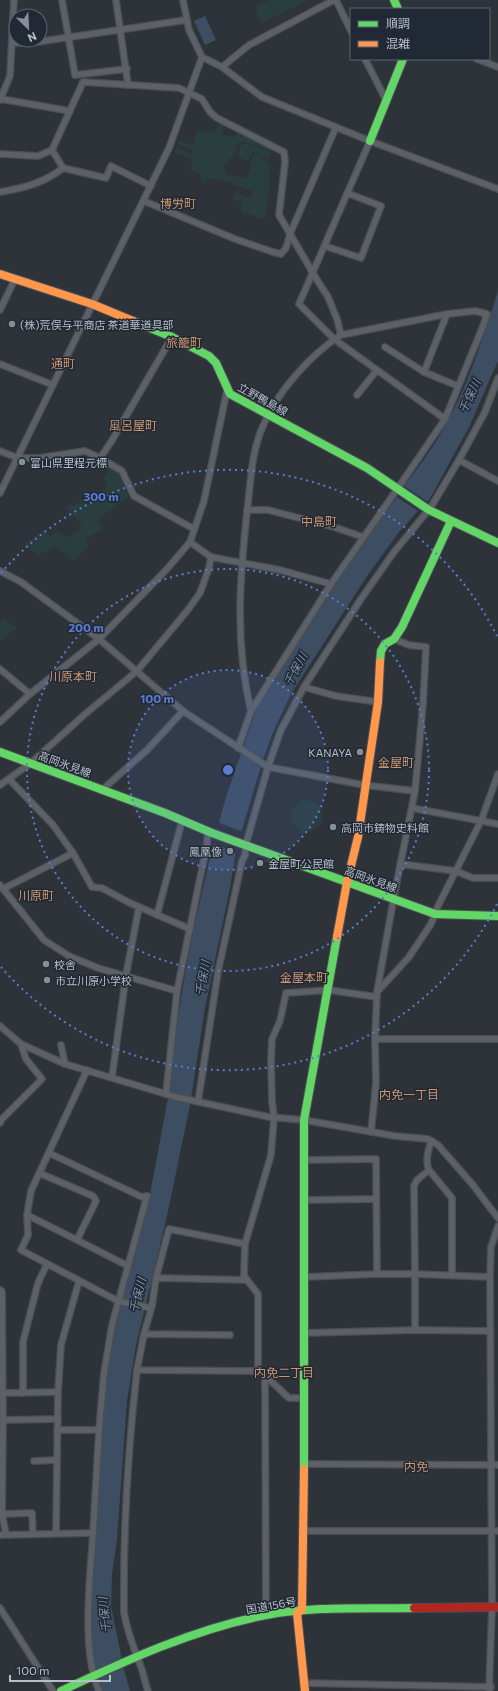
<svg xmlns="http://www.w3.org/2000/svg" width="498" height="1691" font-family="Commissioner,'Noto Sans JP',sans-serif">
  <rect width="100%" height="100%" fill="#2d3339"/>
  <!-- green -->
  <g fill="#2b3e3f">
    <path d="M269,0h40l-48,23 -6,-15z"/>
    <path d="M219,124l6,1 -3,9 12,4 5,-6 33,14 1,4 -2,1 -27,-10 -7,4 -2,10 -6,4 -6,7 4,8 19,4c8,-11 2,-14 9,-25l-2,-1 -5,9 -11,-5 4,-10 4,-3 26,9 -2,7 -13,-5 13,10c1,19 -1,37 -4,56l-23,-8v-10l-10,-3 3,-7 15,6 3,-7c-15,-5 -29,-13 -46,-12l-2,4 -4,-2 1,-7 -12,-5 3,-9 -19,-8 2,-5 16,8 2,-4 -17,-7 2,-4 13,5 6,-16 16,5z"/>
    <path d="M102,462l16,11 11,24 -31,22 5,10 -19,11 5,7 -17,14 -17,-16 -17,11 -13,-12 17,-13 9,5 5,-5 10,6 12,-5 3,-8 -15,-17 3,-3 5,2 9,-7 5,6 14,-9 -1,-4 7,-7 -4,-7 5,-6 -8,-6z"/>
    <path d="M4,618l13,10 -2,2h-2l-11,11 -2,-1v-17z"/>
    <circle cx="307" cy="816" r="16"/>
  </g>
  <!-- water -->
  <g fill="#3d4e62">
    <path d="M205,16l11,24 -11,5 -11,-24z"/>
    <path d="M498,291v70l-29,66 -41,75 -24,-16c19,-24 37,-50 50,-77 19,-38 31,-78 44,-118z"/>
    <path d="M397,497l21,14 -19,21 -32,44 -76,118 -17,36 -11,29 -27,91 -6,38 -25,120 -15,97 -23,111 -31,129 -9,56 -10,138 -5,36 -1,31 13,64 6,21h-30l-6,-24 -4,-46 1,-37 14,-196 5,-32 12,-61 28,-101 18,-96 3,-37 12,-75 8,-45 22,-97 13,-47 30,-87 8,-17 25,-41 69,-104z"/>
  </g>
  <!-- pier -->
  <path fill="#2d3339" d="M217,822l26,10 -6,21 -25,-10z"/>
  <g fill="none" stroke-linecap="round" stroke-linejoin="round">
    <defs>
      <g id="street">
        <path d="M62,0l13,75 52,-6"/>
        <path d="M116,0l12,85"/>
        <path d="M183,0l6,30 13,27 20,10 40,30 108,44 128,48"/>
        <path d="M336,0l15,31"/>
        <path d="M12,43l25,-1 149,-22"/>
        <path d="M365,59l21,41"/>
        <path d="M477,59l21,8"/>
        <path d="M222,67l27,-22 85,-45"/>
        <path d="M1,99l69,12"/>
        <path d="M0,100l10,-24 4,-76"/>
        <path d="M370,141l-71,163 35,35 111,80"/>
        <path d="M52,150l11,18 43,10 5,-12 40,20"/>
        <path d="M0,154l38,2 14,-6 31,-68 96,6 23,11 8,13 7,6 67,34 1,10 -6,53 38,65 11,17 9,22 4,16c-31,20 -64,57 -78,91 -11,24 -12,51 -15,77 -8,71 -14,137 3,208"/>
        <path d="M0,192c24,-4 44,-9 63,-24"/>
        <path d="M144,201l91,38 38,13 8,2 5,-6 4,-14 46,-107"/>
        <path d="M325,246l36,12 20,-52 -34,-13"/>
        <path d="M0,310l15,-31"/>
        <path d="M341,335l106,-21"/>
        <path d="M385,347l39,25 34,14"/>
        <path d="M0,364l53,21"/>
        <path d="M357,395l20,-25"/>
        <path d="M0,451l18,7h21l46,-7 15,7 22,13 12,25 60,33"/>
        <path d="M100,458l11,-16 61,-105"/>
        <path d="M459,460l39,21"/>
        <path d="M0,493l169,-345 33,-91"/>
        <path d="M247,510h21l66,17 29,10"/>
        <path d="M190,542l21,15 69,13 51,14"/>
        <path d="M0,571l21,11 78,57 84,72 85,56 96,18 51,6"/>
        <path d="M0,669l30,25"/>
        <path d="M304,687l32,9 42,6"/>
        <path d="M0,722l30,-28 69,-55 68,-70 23,-27 14,-41 23,-111"/>
        <path d="M238,748l13,-37 80,-127 69,-99 45,-66 38,-93 4,-12 -12,-3 -28,3 -23,58"/>
        <path d="M9,779l44,46 20,28 19,34 10,1 28,15 60,26"/>
        <path d="M0,785l31,-22 53,-48 53,-44 50,-60 13,-18 9,-25 2,-11"/>
        <path d="M102,790l45,-40 36,-39"/>
        <path d="M412,808l86,16"/>
        <path d="M400,864l56,7 17,7h25"/>
        <path d="M0,885l44,55 25,16 29,12 79,23"/>
        <path d="M3,889l70,-36"/>
        <path d="M157,915l25,-94"/>
        <path d="M378,991l31,-34 22,-33 7,-18 43,-85 17,-47"/>
        <path d="M0,1026l21,18 44,20 111,33 93,20 35,3 91,16 33,3 10,6 35,40 25,33"/>
        <path d="M375,1039h123"/>
        <path d="M61,1045l4,19"/>
        <path d="M87,1070l-56,121 -4,24 1,20 -7,15 97,51 33,7"/>
        <path d="M112,1077l14,-102 13,-68"/>
        <path d="M166,1094l11,-103 30,-147 1,-13"/>
        <path d="M198,1102l20,-130 24,-111 3,-6 1,-11 22,-77 13,-37 23,-43 57,-88 33,-47 37,-45 28,-47 26,-48 13,-34"/>
        <path d="M0,1123l2,-4 40,-40 -16,-20 -5,-15"/>
        <path d="M371,1132l5,-49 -1,-44 2,-47 18,-101 20,-100 8,-86 3,-58 -17,-2 -15,-6"/>
        <path d="M49,1153l93,44 5,-1 -35,129 -8,48 -5,57h-42"/>
        <path d="M305,1160l71,-1 1,115 -72,3"/>
        <path d="M429,1170l23,28v77"/>
        <path d="M305,1200l71,-1"/>
        <path d="M27,1215l50,25 19,-39 -3,-5 -54,-23"/>
        <path d="M77,1240l51,26"/>
        <path d="M245,1244l-76,-15 -13,49 91,2"/>
        <path d="M377,1274h38l-1,-88 3,-6 12,-10c-4,-7 -1,-22 3,-29"/>
        <path d="M156,1278l-4,28 -8,28 86,1"/>
        <path d="M0,1290l2,1 1,129 -1,94 4,20"/>
        <path d="M415,1330v-56l75,3"/>
        <path d="M305,1333l110,-3 75,1"/>
        <path d="M144,1334l-7,36 117,1 4,-2"/>
        <path d="M137,1370c-9,80 -14,161 -13,242 3,20 10,36 17,55 3,8 4,16 7,24"/>
        <path d="M265,1376l1,239"/>
        <path d="M3,1393l55,-1"/>
        <path d="M23,1393v-51l15,-59 9,-19"/>
        <path d="M305,1398h-16l-31,-29v-75l-14,-18 1,-32 26,-89 3,-38 -2,-16 -1,-41 1,-21 8,-18 6,-28 43,-3 48,7"/>
        <path d="M3,1420l55,-1"/>
        <path d="M99,1430c-2,34 -4,69 -6,104 -3,44 -12,116 6,157"/>
        <path d="M34,1461l23,-1"/>
        <path d="M304,1464l194,1"/>
        <path d="M2,1514l30,-1 1,21"/>
        <path d="M304,1531h194"/>
        <path d="M56,1533l2,-141 3,-47 18,-64"/>
        <path d="M0,1535l93,-2"/>
        <path d="M0,1608l53,83"/>
        <path d="M303,1683l188,4"/>
        <path d="M489,1691l3,-84 -2,-330 1,-30 7,-21"/>
      </g>
      <g id="fast">
        <path d="M394,0l4,9"/>
        <path d="M370,141l33,-82"/>
        <path d="M133,321l39,16 37,19 7,7 14,31 137,74 62,42 69,33"/>
        <path d="M380,662l1,-11 4,-7 9,-5 8,-12 49,-106"/>
        <path d="M0,752l165,61 47,20 223,81 63,2"/>
        <path d="M304,1469v-349l33,-183"/>
        <path d="M61,1691c66,-31 133,-62 205,-76 48,-9 99,-6 148,-7"/>
      </g>
      <g id="slow">
        <path d="M0,274l92,30 41,17"/>
        <path d="M337,937l10,-55 11,-45 20,-135 2,-40"/>
        <path d="M304,1469l-2,141 -5,3 8,78"/>
      </g>
      <path id="jam" d="M414,1608l84,-1"/>
    </defs>
    <!-- street casing -->
    <use href="#street" stroke="#4a4f54" stroke-width="8"/>
    <!-- fast casing -->
    <use href="#fast" stroke="#4a4f54" stroke-width="10"/>
    <!-- slow casing -->
    <use href="#slow" stroke="#4a4f54" stroke-width="10"/>
    <!-- jam casing -->
    <use href="#jam" stroke="#4a4f54" stroke-width="10"/>
    <!-- street -->
    <use href="#street" stroke="#5d6167" stroke-width="5.5"/>
    <!-- fast -->
    <use href="#fast" stroke="#63d668" stroke-width="8"/>
    <!-- slow -->
    <use href="#slow" stroke="#ff974d" stroke-width="8"/>
    <!-- jam -->
    <use href="#jam" stroke="#b3261e" stroke-width="8"/>
  </g>
  <!-- distance rings -->
  <circle cx="228" cy="770" r="100" fill="#5b7bd2" fill-opacity=".12"/>
  <g fill="none" stroke="#5b7bd2" stroke-width="2" stroke-dasharray="2 4">
    <circle cx="228" cy="770" r="100"/>
    <circle cx="228" cy="770" r="201"/>
    <path d="M497 904A301 301 0 0 1 1 967M1 573A301 301 0 0 1 497 636"/>
  </g>
  <!-- markers -->
  <g fill="#878e97" stroke="#202934" stroke-width="1.5">
    <circle cx="12" cy="324" r="4"/>
    <circle cx="22" cy="462" r="4"/>
    <circle cx="360" cy="752" r="4"/>
    <circle cx="333" cy="827" r="4"/>
    <circle cx="230" cy="851" r="4"/>
    <circle cx="260" cy="863" r="4"/>
    <circle cx="46" cy="964" r="4"/>
    <circle cx="47" cy="980" r="4"/>
  </g>
  <g text-anchor="middle" dominant-baseline="central" stroke-width="3" stroke-linejoin="round" paint-order="stroke">
    <!-- poi labels -->
    <g font-size="11" fill="#b8bfc9" stroke="#202934" text-anchor="start">
      <text x="20" y="324">(株)荒俣与平商店 茶道華道具部</text>
      <text x="30" y="462">富山県里程元標</text>
      <text x="352" y="752" text-anchor="end">KANAYA</text>
      <text x="341" y="827">高岡市鋳物史料館</text>
      <text x="222" y="851" text-anchor="end">鳳凰像</text>
      <text x="268" y="863">金屋町公民館</text>
      <text x="54" y="964">校舎</text>
      <text x="55" y="980">市立川原小学校</text>
    </g>
    <!-- street labels -->
    <g font-size="11" fill="#b8bfc9" stroke="#202934">
      <text transform="translate(263 399) rotate(29)">立野鴨島線</text>
      <text transform="translate(65 764) rotate(20)">高岡氷見線</text>
      <text transform="translate(371 879) rotate(20)">高岡氷見線</text>
      <text transform="translate(271 1605) rotate(-10)">国道156号</text>
    </g>
    <!-- neighbourhood labels -->
    <g font-size="12" fill="#cc946f" stroke="#202934">
      <text x="178" y="203">博労町</text>
      <text x="184" y="342">旅籠町</text>
      <text x="63" y="363">通町</text>
      <text x="133" y="425">風呂屋町</text>
      <text x="319" y="521">中島町</text>
      <text x="73" y="676">川原本町</text>
      <text x="396" y="762">金屋町</text>
      <text x="36" y="895">川原町</text>
      <text x="304" y="977">金屋本町</text>
      <text x="409" y="1094">内免一丁目</text>
      <text x="284" y="1372">内免二丁目</text>
      <text x="416" y="1466">内免</text>
    </g>
    <!-- water labels -->
    <g font-size="12" font-style="italic" fill="#7b91aa" stroke="#202934">
      <text transform="translate(469 396) rotate(-65)">千保川</text>
      <text transform="translate(295 669) rotate(-62)">千保川</text>
      <text transform="translate(202 978) rotate(-80)">千保川</text>
      <text transform="translate(137 1295) rotate(-76)">千保川</text>
      <text transform="translate(104 1615) rotate(-96)">千保川</text>
    </g>
  </g>
  <circle cx="228" cy="770" r="6" fill="#5b7bd2" stroke="#202934" stroke-width="2"/>
  <g font-size="12" text-anchor="middle" font-weight="bold" fill="#5b7bd2" stroke="#202934" stroke-width="3" stroke-linejoin="round" paint-order="stroke">
    <text x="101" y="501">300 m</text>
    <text x="86" y="632">200 m</text>
    <text x="157" y="703">100 m</text>
  </g>
  <!-- legend -->
  <rect x="350" y="8" width="140" height="52" fill="#202934" stroke="#5d6570"/>
  <rect x="358" y="21" width="20" height="6" fill="#63d668" stroke="#5d6570"/>
  <text x="386" y="28" font-size="12" fill="#b8bfc9">順調</text>
  <rect x="358" y="41" width="20" height="6" fill="#ff974d" stroke="#5d6570"/>
  <text x="386" y="48" font-size="12" fill="#b8bfc9">混雑</text>
  <!-- north arrow -->
  <g transform="translate(28 28) rotate(156)"><circle r="19" fill="#202934" stroke="#5d6570"/>
  <path d="M0-3L7 15L0 10L-7 15Z" fill="#878e97"/>
  <text y="-6" font-size="11" font-weight="bold" text-anchor="middle" fill="#b8bfc9">N</text>
  </g>
  <!-- scale -->
  <path d="M10 1675v6h100v-6" fill="none" stroke="#b8bfc9" stroke-width="2"/>
  <text x="16" y="1675" font-size="12" fill="#b8bfc9" stroke="#202934" stroke-width="3" paint-order="stroke">100 m</text>
</svg>
